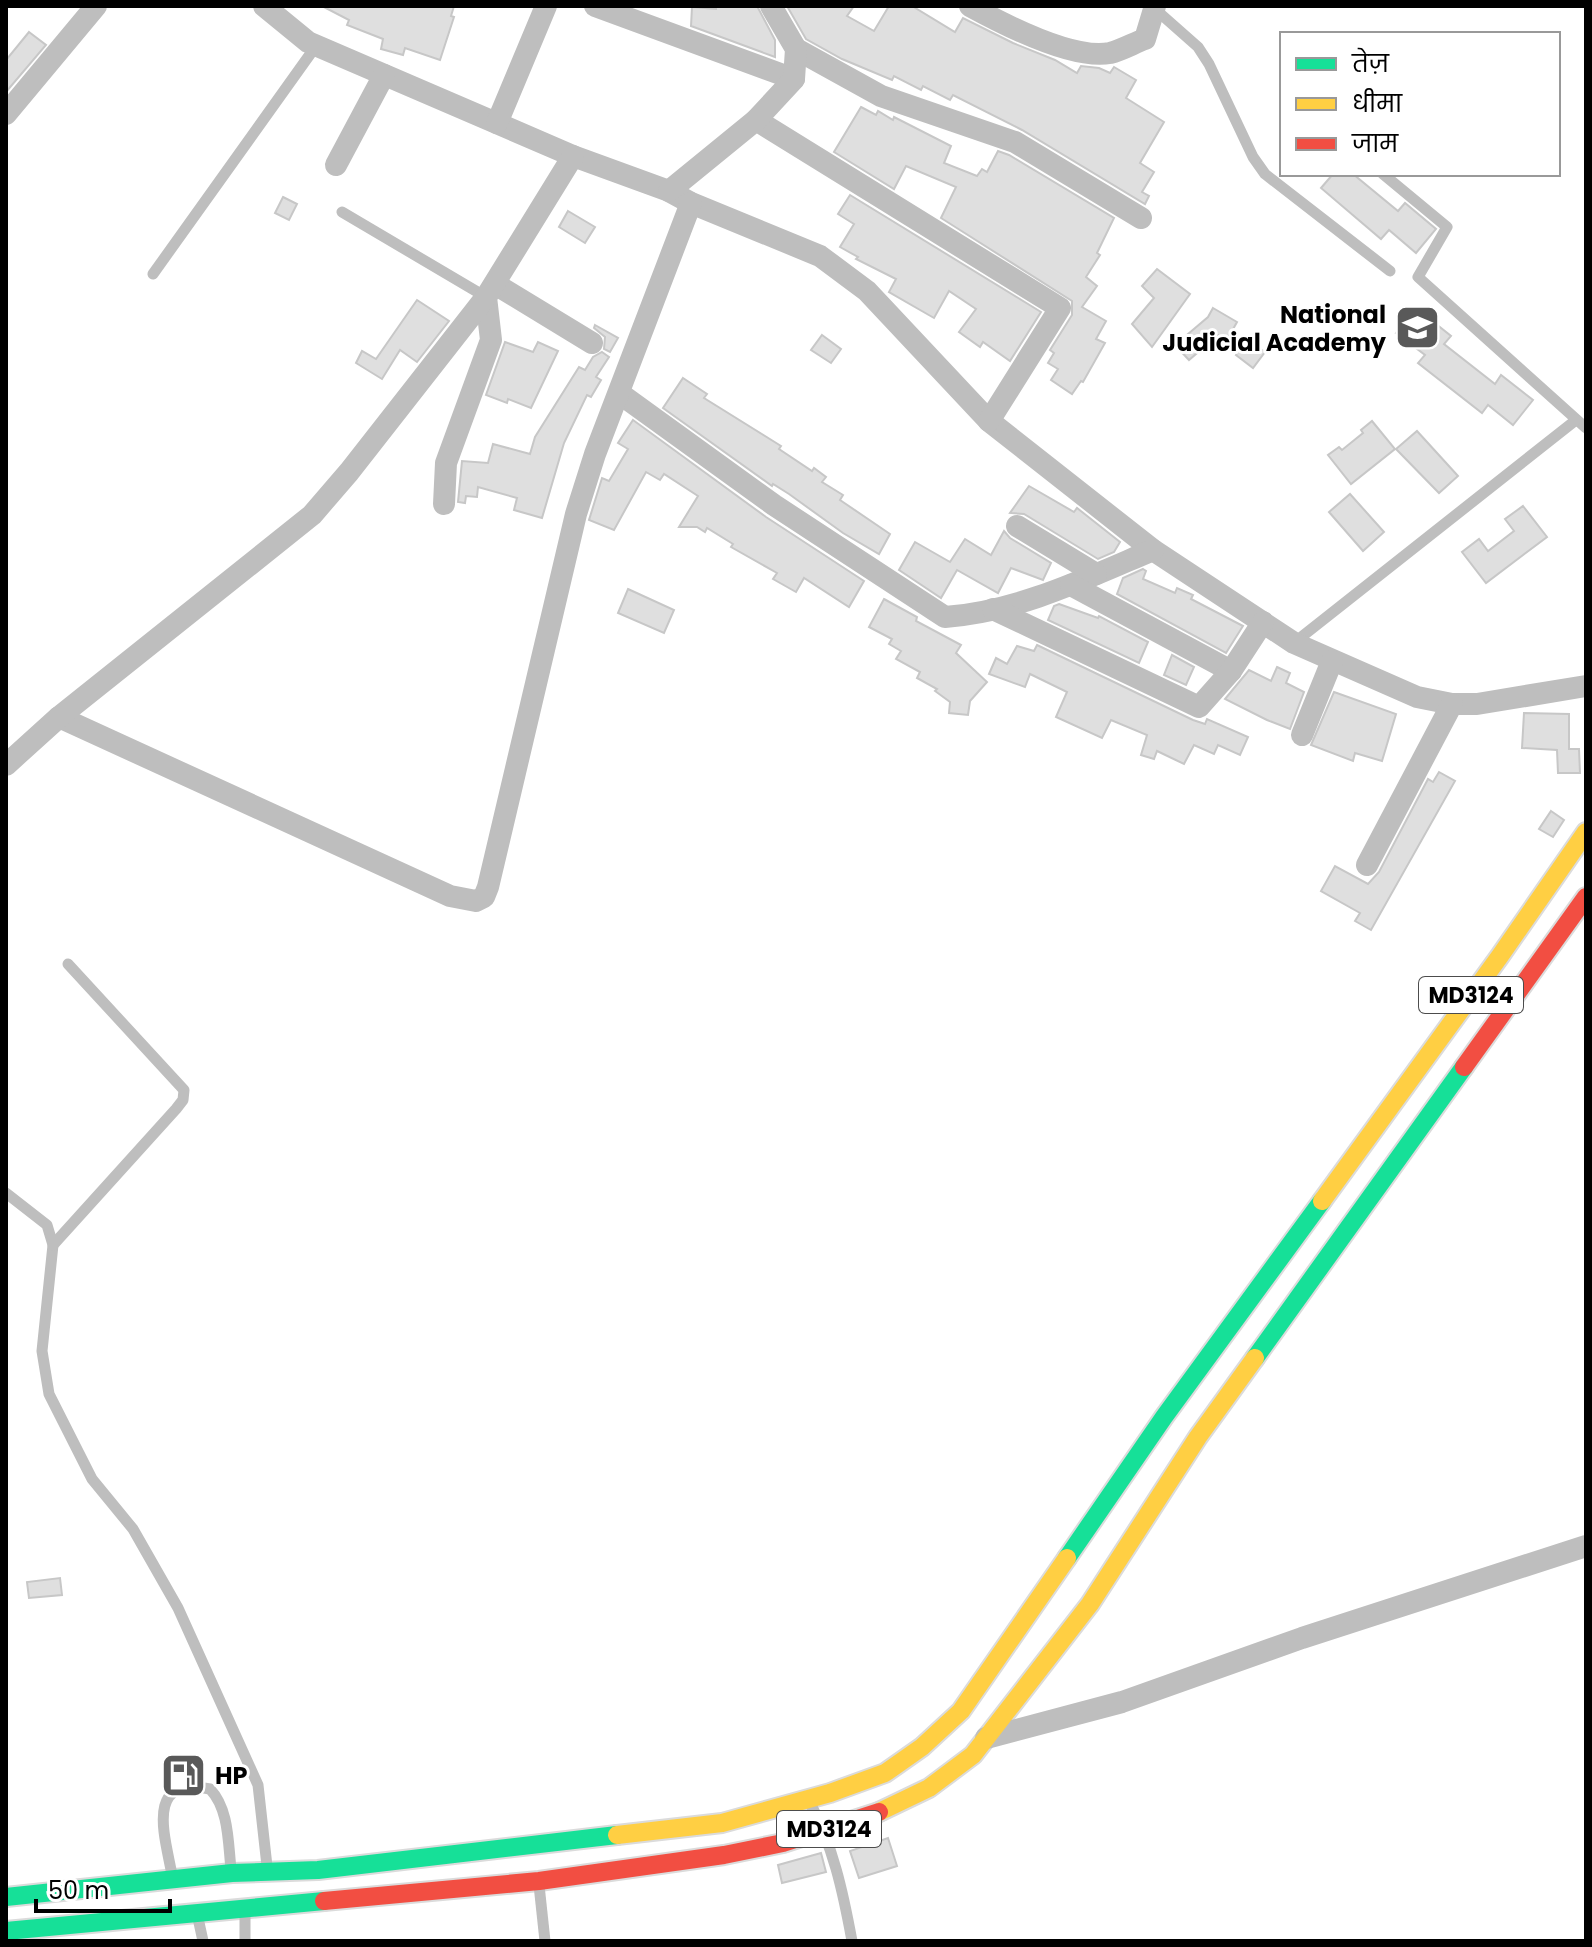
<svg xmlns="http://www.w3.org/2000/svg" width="1592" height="1947" font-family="Poppins,'Noto Sans Devanagari',sans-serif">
  <rect width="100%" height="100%" fill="#fff"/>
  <!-- building -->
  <g fill="#dfdfdf" stroke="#c7c7c7" stroke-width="2">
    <path d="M322,6h132l-3,10 3,1 -14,43 -35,-12 -2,7 -22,-6 2,-10 -36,-14 2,-5z"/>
    <path d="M716,6h41l18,34v17l-84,-31 1,-19 24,2z"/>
    <path d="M787,6h67l-7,10 27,15 15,-25h23l43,26 8,-14 50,25 42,17 22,13 4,-7 18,2 11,5 4,-6 22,13 -10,18 38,24 -24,41 14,9 -12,20 7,4 -4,8 -123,-74 -69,-35 -3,5 -27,-14 -2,4 -27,-14 -2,4 -50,-21 -36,-20z"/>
    <path d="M29,32l17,13 -40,47v-32z"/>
    <path d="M861,107l15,8 2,-4 15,9 1,-3 57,29 -7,17 33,13 5,-7 5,3 11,-21 11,4 105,63 -17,35 3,2 -14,22 11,9 -15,21 24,14 -10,18 9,4 -22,39 -2,-1 -9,13 -21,-14 7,-11 -10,-6 6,-10 -4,-3 22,-35v-14l-131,-83 15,-31 -50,-21 -12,23 -60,-37z"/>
    <path d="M1333,174h20l45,37 7,-8 31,26 -20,24 -27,-23 -8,9 -60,-51z"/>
    <path d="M850,195l191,117 -31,49 -27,-19 -3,5 -21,-15 17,-23 -27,-18 -15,27 -45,-26 7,-13 -40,-20 2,-2 -18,-10 14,-23 -16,-10z"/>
    <path d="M283,197l14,7 -8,16 -14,-7z"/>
    <path d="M568,211l27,16 -10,16 -26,-16z"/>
    <path d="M1157,269l33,25 -38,53 -20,-23 22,-26 -12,-12z"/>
    <path d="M417,300l32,21 -32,41 -17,-12 -18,29 -26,-16 6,-12 14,8z"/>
    <path d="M1213,308l24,14 -10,18 -9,-5 -29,25 -14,-15 33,-28z"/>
    <path d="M1416,308l35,28 -7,8 51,40 6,-9 32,25 -20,25 -25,-20 -6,8 -64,-50 7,-8 -29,-22z"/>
    <path d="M595,325l23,13 -8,14 -6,-3 1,-12 -11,-9z"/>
    <path d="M822,335l19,14 -10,14 -20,-13z"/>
    <path d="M1247,340l18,12 -12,16 -17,-13z"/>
    <path d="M505,342l28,10 5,-10 20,9 -27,57 -23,-9 -1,4 -21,-8z"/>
    <path d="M602,352l7,5 -13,20 5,3 -10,17 -4,-2 -23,48 -22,75 -28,-8 3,-12 -39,-11 -1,10 -11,-1 -1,7 -7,-1 4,-41 26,2 5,-19 37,10 5,-17 44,-70 6,3 8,-13z"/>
    <path d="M683,378l24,16 -3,4 77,48 -2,3 33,22 2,-3 12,9 -4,5 21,13 -3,5 50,34 -11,20 -36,-21 -54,-39 -16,-10 -1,2 -109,-78z"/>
    <path d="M633,420l133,97 98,64 -15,26 -45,-29 -8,14 -23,-13 4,-6 -46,-26 2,-3 -26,-16 -2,4 -8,-5h-18l19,-31 -34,-22 -4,6 -14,-8 -32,58 -25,-10 13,-42 7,3 19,-32 -10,-6z"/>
    <path d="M1372,421l23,28 -44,35 -23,-29 11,-8 3,3 21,-17 -2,-3z"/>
    <path d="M1417,431l41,45 -19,17 -43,-44z"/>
    <path d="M1029,486l45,26 3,-4 43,34 -6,10 -16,7 -74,-45 -14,-1z"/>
    <path d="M1350,494l34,38 -21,19 -34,-39z"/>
    <path d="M1523,506l24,31 -61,46 -24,-31 17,-13 9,12 26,-20 -9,-12z"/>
    <path d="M1004,531l6,7 41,25 -8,17 -32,-12 -13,25 -41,-23 -16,28 -42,-28 16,-28 35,20 15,-23 26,16z"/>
    <path d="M1143,569l3,2 -3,8 32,14 2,-5 16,7 -2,4 52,27 -17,27 -109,-59 6,-16z"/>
    <path d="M628,589l46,21 -10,23 -46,-20z"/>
    <path d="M884,599l33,18 -1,4 45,24 -5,8 31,29 -17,19 -2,14 -19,-2 1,-11 -15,-11 2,-2 -20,-11 3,-6 -24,-13 5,-8 -12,-7 3,-5 -23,-12z"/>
    <path d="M1059,604l39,14 1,-2 49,26 -9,21 -91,-43 6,-14z"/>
    <path d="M1037,645l156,75 12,4 2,-5 41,18 -8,18 -22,-10 -4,9 -20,-9 -10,19 -27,-13 -3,8 -13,-4 6,-20 -36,-15 -9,18 -46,-21 11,-25 -37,-18 -5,13 -36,-13 7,-16 11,6 10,-18 17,5z"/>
    <path d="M1172,655l22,12 -8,18 -22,-10z"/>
    <path d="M1277,667l13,6 -4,10 18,9 -14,37 -23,-9 -42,-21 24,-29 22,11z"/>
    <path d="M1334,692l62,22 -14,47 -27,-8 -2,8 -42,-16z"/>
    <path d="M1524,713l45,1v35h10l1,24h-22l-1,-23 -35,-2z"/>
    <path d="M1439,772l16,9 -84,149 -16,-9 5,-8 -39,-22 14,-25 33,18 11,-12 49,-93 5,3z"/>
    <path d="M1551,811l13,9 -11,17 -14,-8z"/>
    <path d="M60,1578l2,17 -33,3 -2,-16z"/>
    <path d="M888,1838l9,28 -38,12 -9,-27z"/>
    <path d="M821,1853l5,19 -44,11 -4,-18z"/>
  </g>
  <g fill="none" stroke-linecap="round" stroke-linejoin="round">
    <defs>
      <g id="fast">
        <path d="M1255,1358l209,-291"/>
        <path d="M1067,1558l97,-141 158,-216"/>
        <path d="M6,1897l226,-24 86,-3 299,-35"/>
        <path d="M6,1931l318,-30"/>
      </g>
      <g id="slow">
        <path d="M1322,1201l178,-245 86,-124"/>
        <path d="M879,1812l50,-24 44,-33 117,-151 108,-167 57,-79"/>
        <path d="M617,1835l105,-12 108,-30 55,-20 37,-26 39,-36 106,-153"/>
      </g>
      <g id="jam">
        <path d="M1464,1067l122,-170"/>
        <path d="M324,1901l215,-20 185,-26 59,-12 96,-31"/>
      </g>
    </defs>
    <!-- fast casing -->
    <use href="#fast" stroke="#dbdbdb" stroke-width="22"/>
    <!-- slow casing -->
    <use href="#slow" stroke="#dbdbdb" stroke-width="22"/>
    <!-- jam casing -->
    <use href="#jam" stroke="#dbdbdb" stroke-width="22"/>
    <!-- lane -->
    <g stroke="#bebebe" stroke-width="11">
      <path d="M1155,9l43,38 11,17 44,93 12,17 125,97"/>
      <path d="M1383,174l64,53 -29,50 168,151"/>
      <path d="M342,212l144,85"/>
      <path d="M153,274l163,-228"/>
      <path d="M1295,642l281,-222"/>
      <path d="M6,1193l41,32 6,20 -11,106 7,43 43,85 41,50 45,79 80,177 9,81"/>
      <path d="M53,1245l123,-136 7,-9 1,-10 -116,-126"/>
      <path d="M809,1801c24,44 34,91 43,140"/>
      <path d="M172,1875c-7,-39 -28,-100 38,-86 19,20 18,53 21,80"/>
      <path d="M539,1885l6,56"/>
      <path d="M198,1918l5,23"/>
      <path d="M245,1941v-28"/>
    </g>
    <!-- street -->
    <g stroke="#bebebe" stroke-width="22">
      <path d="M264,6l44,36 265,114 96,35 22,12 129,53 47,35 122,130 164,129 141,93 123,54 35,7h25l109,-18"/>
      <path d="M595,6l199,73"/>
      <path d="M970,6c33,18 103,54 140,47 12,-3 24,-10 35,-14l10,-33"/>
      <path d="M796,49l85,47 134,46 126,76"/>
      <path d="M6,114l90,-108"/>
      <path d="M756,120l304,188 -71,113"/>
      <path d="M497,123l49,-117"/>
      <path d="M336,165l48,-90"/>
      <path d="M669,191l87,-71 38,-41 2,-30 -25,-43"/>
      <path d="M495,284l97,59"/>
      <path d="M619,393l155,112 171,112c72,-5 142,-39 208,-67"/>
      <path d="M444,504l2,-41 45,-123 -5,-43"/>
      <path d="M1017,526l79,48"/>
      <path d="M1071,585l160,86"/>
      <path d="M993,609l206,98 32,-36 32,-49"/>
      <path d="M59,717l391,179 26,5 8,-4 4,-10 88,-373 19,-60 96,-251"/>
      <path d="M1302,735l30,-74"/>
      <path d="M6,765l53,-48 253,-202 37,-43 137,-175 87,-141"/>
      <path d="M1367,865l85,-161"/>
      <path d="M986,1738l136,-36 180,-64 284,-92"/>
    </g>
    <!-- fast -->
    <use href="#fast" stroke="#16e098" stroke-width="18"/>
    <!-- slow -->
    <use href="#slow" stroke="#ffcf43" stroke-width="18"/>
    <!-- jam -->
    <use href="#jam" stroke="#f24e42" stroke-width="18"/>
  </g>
  <!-- icons -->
  <defs>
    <symbol id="university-square" viewBox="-11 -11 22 22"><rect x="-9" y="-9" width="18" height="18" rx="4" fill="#595959" stroke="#fff"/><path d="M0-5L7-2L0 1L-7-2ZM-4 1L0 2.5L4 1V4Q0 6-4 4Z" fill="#fff"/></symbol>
    <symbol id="fuel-square" viewBox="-11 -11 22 22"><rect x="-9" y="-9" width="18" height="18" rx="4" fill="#595959" stroke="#fff"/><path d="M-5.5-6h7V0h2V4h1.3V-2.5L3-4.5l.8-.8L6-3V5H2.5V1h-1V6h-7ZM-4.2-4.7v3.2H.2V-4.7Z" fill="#fff"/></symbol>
  </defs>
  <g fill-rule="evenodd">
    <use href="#university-square" x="1392" y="302" width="51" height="51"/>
    <use href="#fuel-square" x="158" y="1750" width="51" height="51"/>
  </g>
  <g text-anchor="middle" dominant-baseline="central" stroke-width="6" stroke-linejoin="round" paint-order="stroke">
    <!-- shield labels -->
    <g fill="#fff" stroke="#4c4c4c" stroke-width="2">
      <rect x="1419" y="977" width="104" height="36" rx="6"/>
      <rect x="777" y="1811" width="104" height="36" rx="6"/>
    </g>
    <g font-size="22" font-weight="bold" fill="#000">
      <text x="1471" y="995">MD3124</text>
      <text x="829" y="1829">MD3124</text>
    </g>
    <!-- poi labels -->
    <g font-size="24" font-weight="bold" fill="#000" stroke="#fff" text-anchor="end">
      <text x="1386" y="314">National<tspan x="1386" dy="28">Judicial Academy</tspan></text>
      <text x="215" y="1775" text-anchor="start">HP</text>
    </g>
  </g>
  <!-- border -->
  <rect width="1592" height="1947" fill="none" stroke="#000000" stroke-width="16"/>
  <!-- legend -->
  <rect x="1280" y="32" width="280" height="144" fill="#ffffff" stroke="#999999" stroke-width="2"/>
  <rect x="1296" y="58" width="40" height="12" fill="#16e098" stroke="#999999" stroke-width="2"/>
  <text x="1352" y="72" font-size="24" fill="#000000">तेज़</text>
  <rect x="1296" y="98" width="40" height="12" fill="#ffcf43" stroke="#999999" stroke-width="2"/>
  <text x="1352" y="112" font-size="24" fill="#000000">धीमा</text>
  <rect x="1296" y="138" width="40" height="12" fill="#f24e42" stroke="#999999" stroke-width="2"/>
  <text x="1352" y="152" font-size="24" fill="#000000">जाम</text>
  <!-- scale -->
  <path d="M36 1899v12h134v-12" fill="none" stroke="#000000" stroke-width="4"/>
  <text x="48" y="1899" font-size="24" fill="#000000" stroke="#ffffff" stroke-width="6" paint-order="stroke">50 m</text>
</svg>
